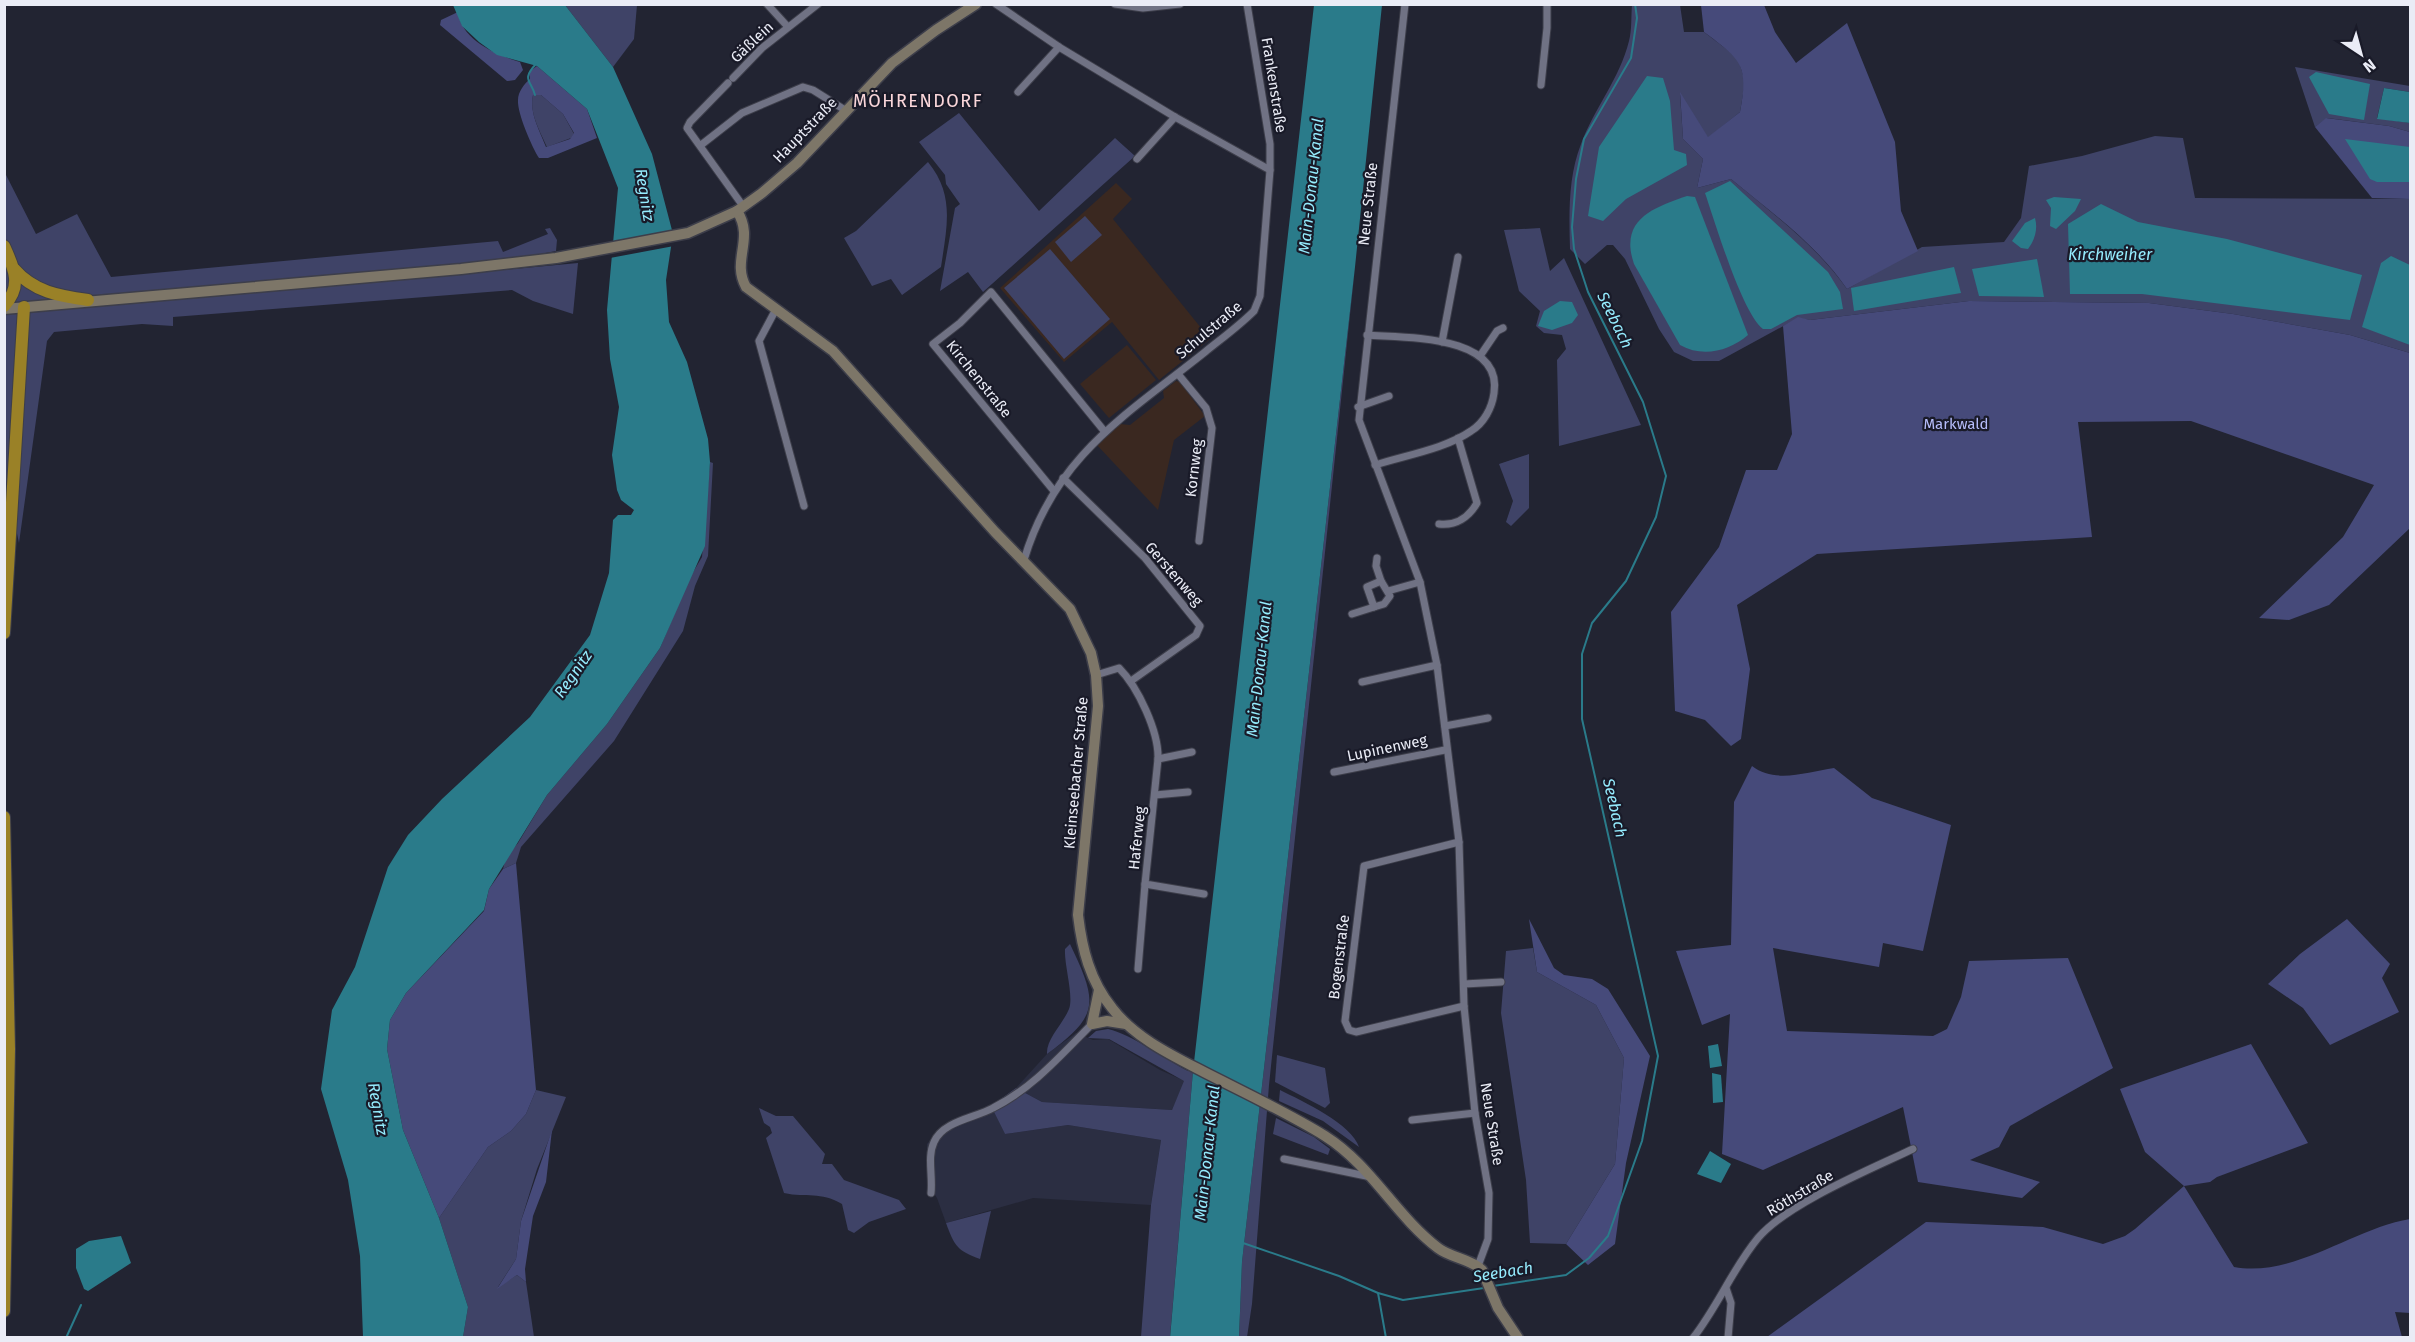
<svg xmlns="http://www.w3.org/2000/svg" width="2415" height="1342" font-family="'Fira Sans',sans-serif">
  <rect width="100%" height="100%" fill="#222432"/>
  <!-- built -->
  <g fill="#2b2e42">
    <path d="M1076,1033l17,7 15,-1 52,31 25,11 -13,29 -130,-8 -26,-14 31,-34z"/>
    <path d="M991,1106l14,28 63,-9 93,15 -10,65 -118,-7 -87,25 -9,-25 -10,-15v-39l13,-16z"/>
  </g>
  <!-- education -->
  <g fill="#3a2820">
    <path d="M1116,183l16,16 -19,20 97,120 -51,41 -47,-58 -48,40 -64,-74z"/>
    <path d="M1127,345l29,35 -47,38 -29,-34z"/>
    <path d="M1176,381l4,1 25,34 -31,24 -16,70 -62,-66 24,-20 10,1 34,-27 -1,-7z"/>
  </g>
  <!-- green -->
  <g fill="#3f4367">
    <path d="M565,5h72l-3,34 -21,28z"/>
    <path d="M1632,5h48l4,27h20l34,26 7,24 -5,30 -32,26 -28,-44 3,45 20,20 -6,29 34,-9c40,33 86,67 116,110l75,-42 82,-5 17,-24 8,-52 53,-10 73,-20 28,2 12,60 215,1v154l-60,-18 -117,-21 -84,-11 -180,-2 -159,19 -12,-2 -79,43h-26l-19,-9 -15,-23 -34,-70 -12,-14h-6l-22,19 -15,-15c-1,-35 -2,-72 11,-105 13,-35 39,-66 48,-103 3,-11 2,-25 3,-36z"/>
    <path d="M2295,67l115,19v6l-26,-4 -7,30 33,5v9l-21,-6 -62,-8 -12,9z"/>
    <path d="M533,95h8l22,19 11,20 -3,4 -24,9c-7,-16 -18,-34 -14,-52z"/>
    <path d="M959,113l80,98 76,-73 20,18 -152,136 -15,-20 -28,19 15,-83 5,-4 -14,-20 -1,-9 -26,-33z"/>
    <path d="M928,162c27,33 19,64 13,105l-39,28 -11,-16 -19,7 -28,-48 12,-7z"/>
    <path d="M4,171l32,63 41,-20 34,63 387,-36 5,11 45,-18 -3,-5 5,-1 7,12 -1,11 -37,7 -150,14 1,10 208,-19 -5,51 -40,-13 -21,-11 -339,27v9l-31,-2 -88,8 -7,9 -28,202 -15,-72z"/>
    <path d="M1085,216l17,19 -31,27 -16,-20z"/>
    <path d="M1540,228l10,43 14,-13 77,167 -82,21 -2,-86 9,-11 -4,-14 -18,-2 -8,-7 4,-15 -21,-20 -15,-61z"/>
    <path d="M1050,249l60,70 -46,40 -60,-71z"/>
    <path d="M1355,267l-86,818 -17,219 -5,33 -8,1 3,-76z"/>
    <path d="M1529,454v54l-18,18 -5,-4 7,-21 -14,-37z"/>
    <path d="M710,462l3,1 -5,93 -13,30 -12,45 -69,110 -93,106 -5,16 -13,6 3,-12 12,-14 29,-48 60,-71 53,-76 29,-69 13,-22z"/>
    <path d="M1070,944c28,59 30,71 -23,110 -1,-15 16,-30 22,-45 5,-13 -5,-44 -4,-60z"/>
    <path d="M1533,948l4,24 59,33 28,53 -9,106 -49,80 -36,-1 -4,-63 -25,-167 5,-62z"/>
    <path d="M1108,1029c25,6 55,29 80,42h5l-23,266h-29l10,-132 10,-65 -93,-15 -63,9 -14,-28 25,-18 26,14 130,8 12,-29 -75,-42 -21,-1 8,-7z"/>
    <path d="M1277,1055l48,13 5,35 -5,5 -50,-26z"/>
    <path d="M536,1090l30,7 -29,72 -16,52 -5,38 -18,28 19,-12 9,7 8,55h-71l5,-30 -29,-89 49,-71 23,-16 15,-17z"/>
    <path d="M1280,1090c22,11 72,34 79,57l-36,-26 -44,-20z"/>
    <path d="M759,1108l17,8h17l32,38 -3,10h10l12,16 55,20 7,9 -37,13 -15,11 -6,-3 -6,-26c-22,-13 -35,-6 -58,-11l-18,-55 6,-5 -2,-6 -6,-4z"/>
    <path d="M1276,1118l38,19 16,12 -2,6 -55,-21z"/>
    <path d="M991,1211l-11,48c-23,-8 -26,-14 -34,-36z"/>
  </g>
  <!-- forest -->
  <g fill="#464a7a" fill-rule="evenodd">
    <path d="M1701,5h63l11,27 21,31 51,-40 48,119 6,69 17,40 -71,38c-29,-43 -76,-77 -116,-110l-34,9 6,-29 -20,-20 -3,-47 28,45 32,-25c9,-48 1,-52 -36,-80z"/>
    <path d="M458,12c3,28 39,43 62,50l3,8 -8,10 -8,1 -67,-56 1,-5z"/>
    <path d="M537,66l50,43 10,29 -49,20h-9c-7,-11 -22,-45 -21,-58 0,-8 6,-16 12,-21l-1,-7zM533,95h8l22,19 11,19 -4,6 -24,8c-6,-16 -17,-34 -13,-52z"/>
    <path d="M2326,118l63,8 21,6v67l-38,-1 -57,-71z"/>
    <path d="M1969,301l180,2 84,11 117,21 60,18v175l-81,77 -40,15 -30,-2 84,-81 31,-52 -183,-64 -113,1 14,115 -275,17 -80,51 13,64 -9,70 -10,7 -26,-26 -30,-9 -4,-99 48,-65 27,-77h31l15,-36 -9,-108 15,-9 12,3z"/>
    <path d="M1752,766c23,18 55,6 82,2l38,30 79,27 -28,126 -40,-8 -4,24 -106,-19 14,83 146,5 14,-7 14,-32 8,-36 99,-3 45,110 -103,58 -11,21 -29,13 70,22 -18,16 -104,-16 -15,-75 -140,63 -41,-16 8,-140 -28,11 -26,-74 55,-6 3,-143z"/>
    <path d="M516,863l20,227 -10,24 -15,17 -23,16 -49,71 -36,-88 -16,-81 3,-29 16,-27 78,-82 5,-22 14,-20z"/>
    <path d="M1529,919l25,49 10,7 28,4 16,10 42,67 -24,107 -11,81 -27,21 -22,-21 49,-80 9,-106 -28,-53 -59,-33z"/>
    <path d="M2347,919l43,45 -8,14 17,34 -69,33 -27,-37 -35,-24 32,-30z"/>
    <path d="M2251,1044l57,99 -91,34 -7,5 -26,4 50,81c60,11 120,-39 176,-48v94l-15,-1 7,25h-635l159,-115 117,5 60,17 22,-8 10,-7 49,-43 -39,-34 -25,-63z"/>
    <path d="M552,1130l-6,52 -13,34 -8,53 1,13 -9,-7 -20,14 19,-30 5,-38z"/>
  </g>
  <!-- water -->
  <g fill="#2a7b8a">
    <path d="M453,5h112l48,62 39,87 21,80 -7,46 3,42 18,40 21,77 2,23 -5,84 -45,102 -53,76 -60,71 -58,94 -5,21 -78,83 -16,27 -3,29 16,81 36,88 29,89 -5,30h-100l-3,-81 -12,-76 -27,-91 11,-79 23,-43 33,-100 20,-32 34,-36 88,-82 60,-82 19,-62 4,-53 5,-5h13l3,-5 -13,-10 -4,-10 -5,-35 7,-48 -9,-48 -3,-49 11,-122 -31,-79 -50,-43 -40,-11 -18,-13 -17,-16z"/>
    <path d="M1314,5h68l-27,262 -113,995 -3,75 -69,1 23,-267z"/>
    <path d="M2316,72l54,12 -6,36 -35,-6 -20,-37z"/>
    <path d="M1647,76l16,2 7,23 4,49 12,4 1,11 -61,34 -23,22 -15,-5 11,-69z"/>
    <path d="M2384,88l26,4v31l-33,-4z"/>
    <path d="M2345,139l65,8 -1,35h-32l-7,-3z"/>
    <path d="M1730,181l98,91 12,20 3,17 -46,6 -26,14h-8c-21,-16 -48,-107 -58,-136z"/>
    <path d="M1687,196l8,1 53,138c-19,16 -45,23 -68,10l-46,-81c-15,-44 18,-56 53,-68z"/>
    <path d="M2054,197l27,2 -6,12 -19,18 -6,-3 1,-18 -5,-8z"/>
    <path d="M2101,204l37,18 89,17 135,36 -12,45 -208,-26h-72l-2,-70z"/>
    <path d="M2035,218c3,11 0,22 -7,31l-7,-1 -9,-7 13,-18z"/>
    <path d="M2391,256l19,9v80l-48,-18 19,-64z"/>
    <path d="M2037,259l7,38 -65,-1 -7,-27z"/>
    <path d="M1954,267l7,26 -107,18 -3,-23z"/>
    <path d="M1560,301l12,1 6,13 -6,8 -20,7 -14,-4 6,-15z"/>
    <path d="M1718,1044l4,22 -12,2 -2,-22z"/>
    <path d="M1712,1073l9,2 2,27 -10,1z"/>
    <path d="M1710,1151l21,13 -10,19 -24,-9z"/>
    <path d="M121,1236l10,27 -43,28 -4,-2 -8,-21v-19l13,-8z"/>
  </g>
  <!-- pier -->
  <path fill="#222432" d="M676,234l-2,12 -64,12 2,-15z"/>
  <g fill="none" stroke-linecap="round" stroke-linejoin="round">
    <!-- stream -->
    <g stroke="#2a7b8a" stroke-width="2">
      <path d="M535,95c-4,-15 -14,-15 1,-31"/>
      <path d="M1243,1243l96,33 39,17 25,7 81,-12"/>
      <path d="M1493,1286l73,-11 23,-17 19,-22 34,-95 16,-85 -76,-337v-65l10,-31 34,-42 30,-64 10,-41 -23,-74 -55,-110 -14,-43 -2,-22 4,-48 8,-40 47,-81 6,-40 -2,-14"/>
      <path d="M1378,1293l8,45"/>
      <path d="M66,1338l15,-33"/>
    </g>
    <defs>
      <g id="street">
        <path d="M767,4l21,23"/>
        <path d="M996,4l63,43 116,70 95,53 -10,126 -6,15c-15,15 -33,28 -49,41 -80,64 -150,104 -181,208"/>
        <path d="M1115,4l28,4 37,-4"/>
        <path d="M1247,4l23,140v26"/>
        <path d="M1405,4l-46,416 61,162 17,83 22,177 5,164 11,107 14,80 -1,46 -10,27"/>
        <path d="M733,78l29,-30 56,-44"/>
        <path d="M728,83l-38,39 -3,6 56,78"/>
        <path d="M1541,85l6,-57v-24"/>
        <path d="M1018,92l41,-45"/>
        <path d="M701,145l41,-32 61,-26 10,3 32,20"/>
        <path d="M1137,159l38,-42"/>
        <path d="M775,311l-16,30 45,165"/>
        <path d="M1367,335c37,3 136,-1 127,58 -2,15 -10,30 -23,38 -26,18 -65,24 -96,34"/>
        <path d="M1442,342l16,-85"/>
        <path d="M1480,356l17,-25 6,-3"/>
        <path d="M1178,374l28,34 6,20 -13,113"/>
        <path d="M1358,407l31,-11"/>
        <path d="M1063,478l82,80 55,68 -4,9 -65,46"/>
        <path d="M1054,491l-121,-147 27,-21 31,-31 114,140"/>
        <path d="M1439,524c17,2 30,-7 38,-21l-19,-65"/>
        <path d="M1377,558l-1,8 5,15"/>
        <path d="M1381,581l9,15 -6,8 -10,3 -7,-20z"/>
        <path d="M1388,591l32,-9"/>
        <path d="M1352,614l22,-7"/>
        <path d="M1096,675l23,-7c19,19 40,64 39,91l-13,125 59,10"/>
        <path d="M1362,682l75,-17"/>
        <path d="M1445,726l43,-8"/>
        <path d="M1158,759l34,-7"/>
        <path d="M1334,772l111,-22"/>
        <path d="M1155,795l33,-3"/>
        <path d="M1459,842l-95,24 -19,155 4,9 7,2 108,-26"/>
        <path d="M1138,969l7,-85"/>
        <path d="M1464,984l37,-2"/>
        <path d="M1412,1120l63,-7"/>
        <path d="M1284,1159l87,18"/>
        <path d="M931,1193c2,-17 -4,-36 3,-51 9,-21 41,-24 59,-34 40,-20 68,-53 99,-84"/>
        <path d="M1726,1288l5,15 -3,35"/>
        <path d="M1693,1338c25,-32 40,-70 65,-100 30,-35 113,-69 155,-89"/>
      </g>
      <g id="secondary">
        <path d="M737,211c18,28 -6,49 9,76l87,64 162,181 75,77 21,44 5,22 2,31 -20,209c4,34 12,66 34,93 23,30 59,47 92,64 41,21 82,40 121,64 46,29 70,79 113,112 13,10 33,11 44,22l16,38 20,30"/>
        <path d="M4,309l457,-40 95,-11 132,-25 49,-22 25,-18 35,-30 95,-100 44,-33 40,-26"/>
        <path d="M1099,990l-7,34 15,-3 19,3"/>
      </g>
      <g id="highway">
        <path d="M4,246c10,22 19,40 0,60"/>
        <path d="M14,269c20,23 45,27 74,31"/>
        <path d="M4,633l20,-326"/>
        <path d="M4,817l5,232 -5,262"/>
      </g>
    </defs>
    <!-- street casing -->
    <use href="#street" stroke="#3d3e4a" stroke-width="9"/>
    <!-- secondary casing -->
    <use href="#secondary" stroke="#3d3e4a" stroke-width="13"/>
    <!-- highway casing -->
    <use href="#highway" stroke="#3d3e4a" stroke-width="14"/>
    <!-- street -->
    <use href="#street" stroke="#707284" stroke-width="7"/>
    <!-- secondary -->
    <use href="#secondary" stroke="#7d7668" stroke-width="10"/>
    <!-- highway -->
    <use href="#highway" stroke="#9a8127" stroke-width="12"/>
  </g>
  <g text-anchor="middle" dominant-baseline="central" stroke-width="4.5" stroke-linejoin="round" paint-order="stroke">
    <!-- street labels -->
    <g font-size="15" fill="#eaecf6" stroke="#191a28">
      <text transform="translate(752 42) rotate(-43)">Gäßlein</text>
      <text transform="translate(1274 85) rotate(81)">Frankenstraße</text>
      <text transform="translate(805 130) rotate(-46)">Hauptstraße</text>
      <text transform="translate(1368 204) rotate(-84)">Neue Straße</text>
      <text transform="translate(1209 330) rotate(-40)">Schulstraße</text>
      <text transform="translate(979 379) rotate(51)">Kirchenstraße</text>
      <text transform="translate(1194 468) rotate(-83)">Kornweg</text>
      <text transform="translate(1174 574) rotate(49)">Gerstenweg</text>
      <text transform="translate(1387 748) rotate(-12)">Lupinenweg</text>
      <text transform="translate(1076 773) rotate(-85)">Kleinseebacher Straße</text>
      <text transform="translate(1137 838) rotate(-84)">Haferweg</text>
      <text transform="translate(1339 957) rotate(-83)">Bogenstraße</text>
      <text transform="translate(1492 1124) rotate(81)">Neue Straße</text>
      <text transform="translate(1800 1193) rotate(-31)">Röthstraße</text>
    </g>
    <!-- park labels -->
    <g font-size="15" fill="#b5bcfa" stroke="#191a28">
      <text x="1956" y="424">Markwald</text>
    </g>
    <!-- water labels -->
    <g font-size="16" font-style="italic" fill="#95ecfe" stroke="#191a28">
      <text transform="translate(1311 186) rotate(-84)">Main-Donau-Kanal</text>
      <text transform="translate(645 195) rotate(81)">Regnitz</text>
      <text x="2110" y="254">Kirchweiher</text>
      <text transform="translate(1615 320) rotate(64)">Seebach</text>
      <text transform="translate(1259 669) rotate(-84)">Main-Donau-Kanal</text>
      <text transform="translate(573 674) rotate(-55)">Regnitz</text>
      <text transform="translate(1615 808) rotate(77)">Seebach</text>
      <text transform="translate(378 1109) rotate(80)">Regnitz</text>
      <text transform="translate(1207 1153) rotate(-84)">Main-Donau-Kanal</text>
      <text transform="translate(1503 1272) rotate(-9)">Seebach</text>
    </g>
    <!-- quarter labels -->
    <g font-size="18" letter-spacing="1.5" fill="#fad6da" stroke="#191a28">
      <text x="918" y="101">MÖHRENDORF</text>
    </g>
  </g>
  <!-- border -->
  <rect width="2415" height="1342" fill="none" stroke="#eaecf6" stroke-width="12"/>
  <!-- north arrow -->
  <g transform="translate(2361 54) rotate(144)" stroke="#191a28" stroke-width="4.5" paint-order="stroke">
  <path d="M0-4.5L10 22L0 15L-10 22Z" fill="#eaecf6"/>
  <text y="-9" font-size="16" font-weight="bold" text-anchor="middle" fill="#eaecf6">N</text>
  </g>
</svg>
